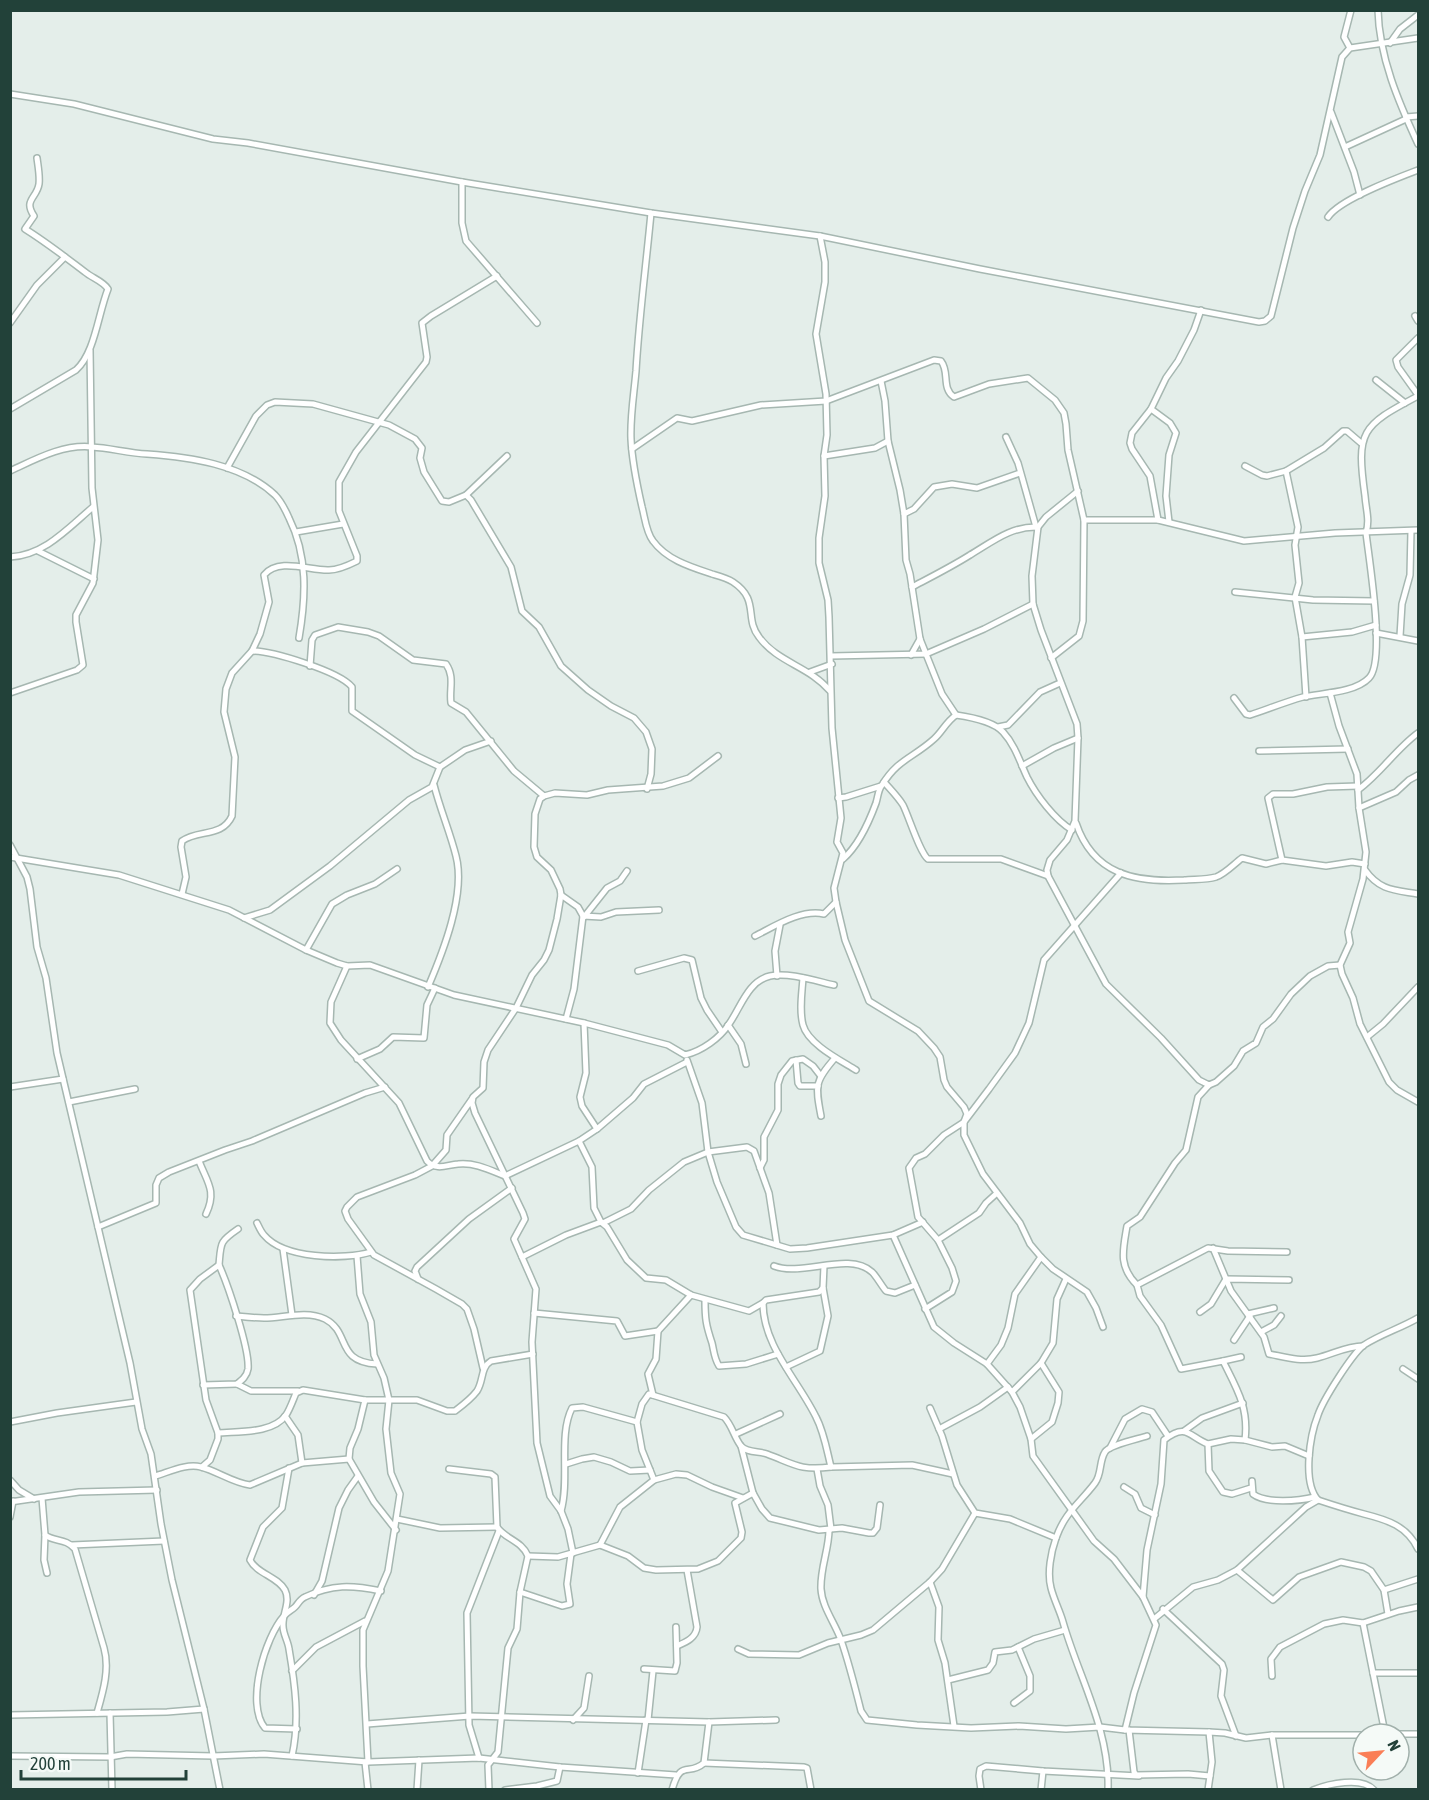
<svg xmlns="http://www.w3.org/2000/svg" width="1429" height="1800" font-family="'Asap Condensed',sans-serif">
  <rect width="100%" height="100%" fill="#e4eeea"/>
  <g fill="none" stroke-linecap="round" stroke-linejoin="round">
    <defs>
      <g id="street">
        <path d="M1378,10c1,47 21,93 40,134"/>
        <path d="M1390,43l10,-14 18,-14"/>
        <path d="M1350,48l-6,-11 7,-27"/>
        <path d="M10,94l64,10 139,35 35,4 214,39 189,31 169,23 160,33 279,53 6,-1 6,-5 22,-88 12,-37 15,-36 22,-98 8,-9 68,-10"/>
        <path d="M1331,112l23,60 6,23"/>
        <path d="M1406,117l12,-1"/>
        <path d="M1345,147l61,-28"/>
        <path d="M462,182v41l4,18 71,82"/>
        <path d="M651,213c-5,53 -12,105 -15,158 -2,23 -6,46 -5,68 1,23 6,46 11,68 3,11 4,25 11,34 14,19 38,26 59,33 7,2 15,4 21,8 27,18 11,36 26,55 19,26 50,29 71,54"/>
        <path d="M1328,217c12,-18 69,-39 90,-47"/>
        <path d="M820,236l5,26v20l-9,52 10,60 1,41 -3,21 1,40 -6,42v25l9,37 1,17 3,111 9,90 -4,24 6,11 -9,35 2,14 9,38 24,61 49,30 16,17 6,9 4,23 3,7 17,20 3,7 -3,8v13l19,39 37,49 10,21 11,13 12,12 34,23 9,16 7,19"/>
        <path d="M1415,316l3,5"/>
        <path d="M10,323l27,-38 28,-28"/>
        <path d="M1418,338l-22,22 2,7 20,28"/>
        <path d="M1376,380l29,23"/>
        <path d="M881,381l4,20 3,40 12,49 4,24 2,46 4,14 10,65 22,55 14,21"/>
        <path d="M10,409l66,-39c19,-17 22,-56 32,-81 -5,-8 -16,-11 -23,-17 -20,-15 -39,-30 -60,-43l9,-13c-11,-16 3,-18 5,-32 1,-8 -1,-18 -2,-26"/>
        <path d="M1151,409l19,14 6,10 -7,22 -3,41 3,26"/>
        <path d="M1006,437l12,26 18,64"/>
        <path d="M632,449l45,-31 15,3 69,-16 65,-4 108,-41 7,1c9,11 0,27 13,36l35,-13 39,-6 27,22 9,13 2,11 2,26 16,70 -1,101 -4,15 -28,22"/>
        <path d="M824,456l51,-8 13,-7"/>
        <path d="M1245,466l17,9 5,1 19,-5 38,-23 19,-17h4l14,12"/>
        <path d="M227,468l29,-52 11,-11 8,-3 38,2 76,21 26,14 7,9 -2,10 4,14 18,29 7,1 17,-7 5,5 40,67 11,44 17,16 22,39 27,24 23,16 23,12 12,14 6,17 -1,25 -4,15"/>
        <path d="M10,471c26,-12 53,-27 82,-24 18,1 36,6 55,7 42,3 95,10 128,41 6,6 10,14 14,23 19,38 17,79 10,120"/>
        <path d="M1286,471l12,56 -3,18 4,38 -4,14 7,40 4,60"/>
        <path d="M1078,491l-32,26 -8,10 -6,49 1,28 8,26 36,94 1,14 -3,83 -8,19 -17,20 -3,10 1,6 58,108 55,54 38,42 10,5 7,-3 18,-16 9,-15 13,-8 7,-16 10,-8 18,-25 19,-18 18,-10 12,-1"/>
        <path d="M466,495l41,-39"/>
        <path d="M904,514l10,-5 20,-22 18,-3 25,4 43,-15"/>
        <path d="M1084,520h74l86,21 91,-8 83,-3"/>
        <path d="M1158,520l-8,-44 -18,-27 -2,-6 2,-10 19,-24 15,-31 12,-17 16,-31 7,-20"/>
        <path d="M296,532l47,-8"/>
        <path d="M38,551l56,28"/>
        <path d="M10,557c35,-2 58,-29 83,-50"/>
        <path d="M912,587c19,-10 39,-20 58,-32 22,-13 41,-29 68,-28"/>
        <path d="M1235,592l78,8 61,1"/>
        <path d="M1376,633l42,8"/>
        <path d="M1400,636l2,-32 8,-29 1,-44"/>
        <path d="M1302,637l50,-5 24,-7"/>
        <path d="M252,651c20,0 87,20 100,36v24l63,44 25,12 25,-17 26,-9"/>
        <path d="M911,655l9,-16"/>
        <path d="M831,656l95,-2 58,-25 49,-25"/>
        <path d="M310,666l2,-26 3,-5 23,-8 30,5 11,4 34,24 33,4c9,13 3,25 5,39l15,9 48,59 30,25"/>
        <path d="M810,672l22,-8"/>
        <path d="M10,693l67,-23 6,-5 -7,-43v-7l17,-32 5,-43 -6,-52 -2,-138"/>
        <path d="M1330,693l9,33 18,48 2,34 7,44 -3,27 -15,53 2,11 -10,22 2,9 11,24 7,26 29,58 8,8 21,12"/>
        <path d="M1234,698l12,16 4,1c18,-6 35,-13 53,-18 18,-4 52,-4 66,-19 17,-17 0,-119 -3,-145 4,-13 0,-23 -1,-37 -9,-65 -4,-70 53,-100"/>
        <path d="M998,727l10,-2 32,-33 20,-9"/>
        <path d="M1259,751l89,-2"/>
        <path d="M1022,766l32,-18 24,-10"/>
        <path d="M884,782c7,8 14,15 19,23 6,12 17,48 25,54h73l47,17"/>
        <path d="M1358,786l-31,1 -34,7h-20l-5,4 14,62 44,6 26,-4 13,2"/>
        <path d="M1358,790c23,-17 38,-41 60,-57"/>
        <path d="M838,798l8,-1 35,-11"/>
        <path d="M1359,808l37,-16 13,-12 9,-5"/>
        <path d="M1076,823c17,51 58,60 108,57 10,-1 22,0 32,-3 9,-3 18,-13 26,-19l24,6 16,-4"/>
        <path d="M10,845l17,32 3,12 7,58 9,31 11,75 73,310 12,66 9,25 10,70 11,56 32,129 16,81"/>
        <path d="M10,857l109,18 110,35 77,40 31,13 10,3 23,-1 84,30 130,28 84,22 17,10c17,-4 35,-17 44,-31 12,-17 19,-43 41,-48 18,-4 46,5 64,9"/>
        <path d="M843,859c15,-13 26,-37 33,-56 2,-6 2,-13 6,-18 16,-26 31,-27 52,-46 8,-7 12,-17 22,-24 14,2 37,6 47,17 12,13 17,30 24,45 9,18 28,43 45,53"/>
        <path d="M1365,870c15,21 30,20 53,24"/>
        <path d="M182,894l4,-17 -5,-30 1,-6c16,-12 40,-3 50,-25l3,-59 -11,-45 2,-23 6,-16 20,-22 8,-17 9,-32 -5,-27c15,-18 46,-4 65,-5 10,0 20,-5 28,-9v-5l-18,-45v-29l17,-30 70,-90 1,-5 -5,-34 9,-7 66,-40"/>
        <path d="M561,895l17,12 5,9 -9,73 -8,30"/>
        <path d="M583,916l18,1 15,-5 43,-2"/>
        <path d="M584,917l23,-29 13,-7 7,-10"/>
        <path d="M244,918l26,-8 60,-44 79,-66 23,-13 8,-20"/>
        <path d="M755,936c20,-10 46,-27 69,-22l12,-12"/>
        <path d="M306,950l26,-46 15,-9 28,-11 22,-15"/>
        <path d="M347,966l-16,36 -1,21 11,17 58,63 28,58c10,10 19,4 31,3 16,-2 32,6 47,12l74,-35 18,-12 36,-31 11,-14 43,-22"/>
        <path d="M638,971l46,-13 8,2 9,38 6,12 15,22"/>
        <path d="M777,976l-2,-25 5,-26"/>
        <path d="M803,978c-1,15 -4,32 0,47 5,19 37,35 53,45"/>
        <path d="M428,987c15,-35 38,-93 28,-131 -6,-24 -16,-47 -22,-71"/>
        <path d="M584,1023l2,50 -6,24 2,9 15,23"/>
        <path d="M728,1025l13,19 5,20"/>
        <path d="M1367,1037l16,-13 35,-37"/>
        <path d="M357,1059l23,-10 13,-12 31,1 3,-33 8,-17"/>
        <path d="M687,1060l15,43 6,49 9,30 19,45 7,8 47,14 17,-1 86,-13 30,-13"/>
        <path d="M796,1060l2,23 2,3h18"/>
        <path d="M10,1087l53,-8"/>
        <path d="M472,1099l-25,36 -1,15 -14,16 -17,9 -58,22 -10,10 -2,4 3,8 26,36 62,34 26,15 5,5 7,20 9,39"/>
        <path d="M69,1102l66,-13"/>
        <path d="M821,1116c-6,-31 -6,-35 14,-58"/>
        <path d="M579,1141l13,26 2,41 7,14"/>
        <path d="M199,1161c8,21 18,30 7,53"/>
        <path d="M760,1168l4,-8v-23l14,-27v-26l3,-9 11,-14 11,-2 10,7 7,9"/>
        <path d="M257,1223c2,4 4,9 7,12 20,24 80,25 107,17"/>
        <path d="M603,1223l28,-14 18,-19 35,-28 24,-10 39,-5 7,4 15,42 8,52"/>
        <path d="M98,1227l58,-24v-18l3,-7 10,-6 56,-22 27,-9 113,-48 20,-6"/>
        <path d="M893,1235l41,92 20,16 33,21 25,28 8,15 11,32 2,17 61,85 20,18 29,38 13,28 -22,68 -9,37"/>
        <path d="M938,1240l41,-27 7,-10 11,-10"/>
        <path d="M1213,1248l18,43 33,46 5,17c16,3 32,8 48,4 16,-4 30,-12 46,-12"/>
        <path d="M283,1249l9,66"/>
        <path d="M357,1256l3,38 11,28 3,33 10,23 5,22 -3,29 5,44 9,21 -12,77 -25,59v36l5,96"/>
        <path d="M522,1257l44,-22 35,-13 6,5 20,33 19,18 20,2 25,15 58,16 14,-8"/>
        <path d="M774,1266c28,11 75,-15 98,6 5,5 9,13 14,19l9,2 20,-8"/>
        <path d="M824,1266l-1,22 -4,4 -53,8 -3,3c0,43 35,77 53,114 8,15 11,34 15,50l81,-2 41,9"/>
        <path d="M418,1279l-3,-8 2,-4 52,-48 43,-31"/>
        <path d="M1137,1285c-19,-19 -14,-35 -10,-59l13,-9 35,-54 11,-13 12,-53 11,-12"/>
        <path d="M705,1300c0,19 1,25 7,43 2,8 2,15 7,23l27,-2 32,-10"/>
        <path d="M925,1309l27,-17 4,-11 -4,-13 -14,-28 -20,-23 -9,-49 7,-10 9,-4 19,-19 20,-13 25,-33 26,-36 14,-30 15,-63 77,-87"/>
        <path d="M1200,1312l11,-8 15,-25 63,1"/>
        <path d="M534,1313l83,8 8,15 33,-5"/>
        <path d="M1248,1314l26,-6"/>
        <path d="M236,1316c10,1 19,2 28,2 19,0 42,-8 61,1 26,13 10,43 52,45"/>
        <path d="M1418,1318c-17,10 -37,16 -54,27 -12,9 -41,55 -46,70 -8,20 -16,67 0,85 15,5 31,10 46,14 24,6 43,12 54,35"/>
        <path d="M1261,1332l13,-7 7,-9"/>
        <path d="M1234,1340l16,-24"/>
        <path d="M1223,1361l18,-4"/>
        <path d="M987,1364l14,-19 7,-17 7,-34 26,-37"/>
        <path d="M786,1367l34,-16 8,-35 -5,-28"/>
        <path d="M1403,1369l15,10"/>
        <path d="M237,1384l14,7h47"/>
        <path d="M203,1385l34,-1c5,-4 10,-8 11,-15 2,-19 -20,-84 -29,-104"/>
        <path d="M1012,1392l29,-29 12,-20 4,-44 9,-20"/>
        <path d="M653,1395l-5,-21 8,-15 2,-28 33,-36"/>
        <path d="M365,1400l-7,29 -8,19 -1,11 25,43 22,28"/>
        <path d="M930,1408l12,28 15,49 18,28 35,6 46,19"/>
        <path d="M285,1416l13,19 4,28"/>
        <path d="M10,1422l47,-9 79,-11"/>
        <path d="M939,1429l41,-22 28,-20"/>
        <path d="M1184,1431l18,-13 41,-15"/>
        <path d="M218,1433c20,-2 55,1 68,-18 4,-6 7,-15 10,-22l7,-3 62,10h52l30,11h8c8,-6 16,-12 22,-20 7,-11 3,-23 14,-30l42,-7"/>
        <path d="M736,1434l44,-20"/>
        <path d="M1031,1439l21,-17 6,-19 1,-11 -18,-29"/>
        <path d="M1245,1440c4,-32 -8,-51 -22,-79l-42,8 -20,-44 -21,-29 -3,-11 71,-37 20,3 59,1"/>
        <path d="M1208,1444l1,27 14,21 9,2 19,-6"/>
        <path d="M741,1446l12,47 9,16 8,9 49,12 23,-2 27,5h4l4,-5 3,-23"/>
        <path d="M1110,1448l15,-29 17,-10 10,3 16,24"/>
        <path d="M566,1464l16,-5 12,-2 17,5 19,9 20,-1"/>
        <path d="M202,1467l8,-7 8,-21v-6l-12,-33 -16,-110 10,-11 19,-14c2,-22 0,-23 19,-36"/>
        <path d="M289,1468l-7,40 -19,19 -13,33c7,14 27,16 35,30 6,12 -3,24 -2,36 0,8 5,15 6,23 6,35 11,71 3,107"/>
        <path d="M449,1469l42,5 4,3 2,50c8,12 25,14 31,29l-8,36 -3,37 -9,19 -10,104 -10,13 1,25"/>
        <path d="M817,1469l3,17 8,19 3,24"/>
        <path d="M155,1476c14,-4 32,-13 46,-9 16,4 32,16 49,18l52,-22 47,-4"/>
        <path d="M10,1480l9,10 15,9"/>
        <path d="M654,1480l22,-6 11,1 25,12 31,11"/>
        <path d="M1252,1481l1,13c13,10 46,7 62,3"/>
        <path d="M1124,1487l11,7 6,14 14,7"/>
        <path d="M42,1498l3,37c9,7 21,3 30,14l29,99c6,21 -1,44 -7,65"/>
        <path d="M10,1502l69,-10 78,-2"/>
        <path d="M561,1511c9,-32 -3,-76 11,-103l11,-1 54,15"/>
        <path d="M10,1517l3,-16"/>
        <path d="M397,1519l43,9 57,-1"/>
        <path d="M829,1530c0,19 -9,39 -8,59 1,18 14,34 20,51 8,23 14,47 20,71l6,9 50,5 54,3 48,-2 47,3 34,-2 25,3 84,2 16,1 21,5 26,-3h91"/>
        <path d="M45,1535l-1,25 3,13"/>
        <path d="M72,1545l92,-4"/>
        <path d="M600,1545l20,-38 34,-27 -12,-30 -5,-28 5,-18 7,-10 75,23c8,8 10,20 17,29 6,7 18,5 26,8 27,10 33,17 64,13"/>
        <path d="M573,1553l-5,-24 -7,-18 -11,-15 -13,-53 -5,-101 4,-53 -22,-50 11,-20 -2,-6 -48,-100 -3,-10 1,-6 10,-9 1,-26 4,-12 28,-42 16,-33 12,-15 5,-10 8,-31 4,-24 -1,-6 -9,-19 -14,-13 -3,-10 1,-33 5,-15 4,-3 11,-3 32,2 21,-5 55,-4 26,-8 29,-22"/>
        <path d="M528,1556l30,1 42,-12 28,11 16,12 12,2 42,-1 20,-8 23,-23 1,-6 -7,-29 18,-10"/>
        <path d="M1237,1570l36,30 26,-23 42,-15 23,5 7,4 13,19 4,24"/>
        <path d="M930,1582l9,25 -1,33 7,23 9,63"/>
        <path d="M1384,1590l34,-11"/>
        <path d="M520,1592l42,14 8,-2 -3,-20 4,-30"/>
        <path d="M314,1595l8,-14 17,-73 9,-18 10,-14"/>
        <path d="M1143,1597l4,-47 14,-66 3,-44c23,-18 25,-3 44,4l23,-5 14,1 27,7 13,-1 24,10"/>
        <path d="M1163,1609l59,55 2,6 -3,26 15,40"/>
        <path d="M1154,1619l39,-32 25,-7 19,-10 69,-63 12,-7"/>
        <path d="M1363,1623l22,110"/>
        <path d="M677,1646c9,-4 19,-8 20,-19l-10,-57"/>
        <path d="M738,1649l11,5 50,1 29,-12 33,-8 12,-5 57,-48 12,-13 33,-56"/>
        <path d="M644,1669l31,2 2,-8 -1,-36"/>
        <path d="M292,1671l24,-24 49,-26"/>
        <path d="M1373,1673h45"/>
        <path d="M1272,1676l-1,-17 9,-12 44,-23 19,-4 20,3 36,-12 19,-4"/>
        <path d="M948,1680l40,-10 5,-7 2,-11 17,-2 22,-11 31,-9"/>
        <path d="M1014,1703l16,-12v-15l-12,-29"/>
        <path d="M110,1713l2,77"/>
        <path d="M10,1715l157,-3 37,-3"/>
        <path d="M573,1720l11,-12 5,-32"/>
        <path d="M648,1720l5,-49"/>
        <path d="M367,1724l103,-8 239,6 67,-2"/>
        <path d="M297,1729l-32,-1c-20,-24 0,-91 19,-112 3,-4 8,-6 11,-9 3,-3 5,-8 10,-10 27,-13 47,-12 76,-6"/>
        <path d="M1129,1730l5,42 2,3 52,-1 22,2"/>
        <path d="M1375,1734h43"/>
        <path d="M1272,1735l9,55"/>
        <path d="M10,1756l100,1 17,-3 86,2 51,-2 104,8 111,-4 81,9 116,8"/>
        <path d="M479,1758l-10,-33 -2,-112 32,-82"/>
        <path d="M365,1762l3,28"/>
        <path d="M704,1763l100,4 3,1 4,22"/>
        <path d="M638,1773l8,-53"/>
        <path d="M417,1790l2,-30"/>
        <path d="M505,1790l32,-4 20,-5 3,-14"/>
        <path d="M672,1790c9,-32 16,-13 32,-27l5,-41"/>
        <path d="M981,1790l-2,-14 1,-7 6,-3 57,5 96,5"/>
        <path d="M1041,1790l2,-19"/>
        <path d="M1108,1790c2,-60 -29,-112 -45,-168 -3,-11 -9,-22 -12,-34 -4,-15 0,-36 5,-50 9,-26 24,-35 39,-55 7,-9 4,-22 10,-31 4,-7 33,-13 42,-16"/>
        <path d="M1208,1790l4,-28 -3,-30"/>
        <path d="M1313,1790c15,-6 49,-14 61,0"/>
      </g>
    </defs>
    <!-- street casing -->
    <use href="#street" stroke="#a6b7b1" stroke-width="8"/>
    <!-- street -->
    <use href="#street" stroke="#fff" stroke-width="5"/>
  </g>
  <!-- border -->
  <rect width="1429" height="1800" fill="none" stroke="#224139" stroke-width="24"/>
  <!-- north arrow -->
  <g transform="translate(1381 1752) rotate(64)"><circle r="28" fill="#f5faf7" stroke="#a1b0ab" stroke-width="1.5"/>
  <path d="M0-4.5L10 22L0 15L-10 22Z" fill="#fa7e56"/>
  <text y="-9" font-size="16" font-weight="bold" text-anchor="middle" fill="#224139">N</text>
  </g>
  <!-- scale -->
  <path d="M21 1770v9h165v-9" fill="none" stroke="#224139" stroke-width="3"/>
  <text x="30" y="1770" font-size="18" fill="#224139" stroke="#f5faf7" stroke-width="4.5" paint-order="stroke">200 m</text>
</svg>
